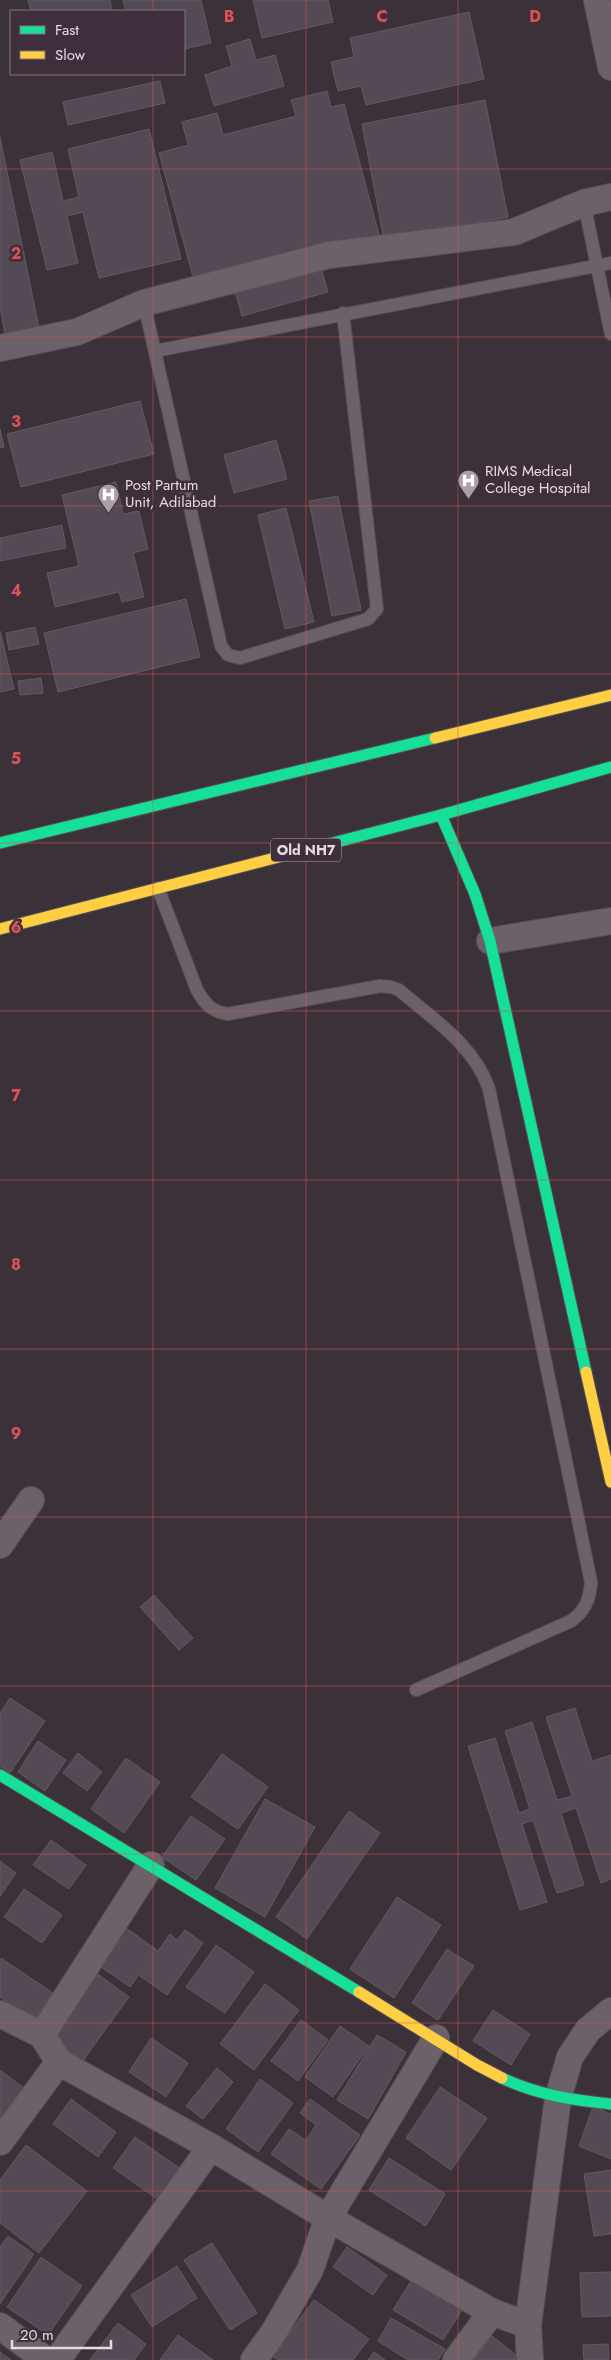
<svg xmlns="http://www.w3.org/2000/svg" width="611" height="2360" font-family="Jost,sans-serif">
  <rect width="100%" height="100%" fill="#3b3239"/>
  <!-- building -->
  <g fill="#544a55" stroke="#615a61">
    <path d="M28,0h82l2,11h-81z"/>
    <path d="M123,0h78l10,43 -27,6v-38h-58z"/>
    <path d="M253,0h75l5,22 -71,16z"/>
    <path d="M469,12l15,67 -118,26 -5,-19 -23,5 -7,-29 23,-5 -4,-19z"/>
    <path d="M250,39l6,21 19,-5 9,31 -70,20 -9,-31 27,-9 -6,-20z"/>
    <path d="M160,81l5,22 -97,22 -5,-23z"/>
    <path d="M327,91l4,16 13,-3 35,131 -184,49 -36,-131 29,-8 -6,-23 35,-9 6,22 73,-19 -5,-16z"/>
    <path d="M485,100l23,117 -124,23 -22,-116z"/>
    <path d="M149,129l32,130 -82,19 -16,-66 -16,4 11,47 -31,7 -27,-110 32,-8 11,49 16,-4 -11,-48z"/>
    <path d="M0,137l40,196 -34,7 -6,-34z"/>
    <path d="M320,264l8,28 -86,24 -8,-28z"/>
    <path d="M140,401l14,53 -133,33 -14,-53z"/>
    <path d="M0,429l4,18 -4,1z"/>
    <path d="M276,440l11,39 -53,14 -10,-38z"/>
    <path d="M116,482l7,32 16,-3 9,38 -15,4 11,44 -22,5 -3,-10 -64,15 -8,-34 32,-7 -17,-71z"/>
    <path d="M338,496l23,114 -29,6 -23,-115z"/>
    <path d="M286,508l28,114 -29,7 -27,-114z"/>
    <path d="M62,525l4,23 -66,13v-23z"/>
    <path d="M186,599l14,58 -142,35 -14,-59z"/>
    <path d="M35,627l4,17 -30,6 -3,-17z"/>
    <path d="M0,631l14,58 -14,3z"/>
    <path d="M41,678l2,15 -23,2 -2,-14z"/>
    <path d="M154,1595l39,43 -14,12 -39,-43z"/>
    <path d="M10,1698l35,23 -35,52 -10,-7v-53z"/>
    <path d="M575,1708l17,53 19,-6v124l-10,4 -25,-75 -15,5 23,72 -27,8 -24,-73 -11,4 25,78 -27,8 -52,-164 27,-8 24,75 11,-4 -25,-78 27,-9 25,78 15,-4 -26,-79z"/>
    <path d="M38,1741l28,19 -21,31 -27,-19z"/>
    <path d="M78,1753l24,19 -15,19 -24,-18z"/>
    <path d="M222,1754l46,33 -30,42 -47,-32z"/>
    <path d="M126,1758l34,24 -36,51 -33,-24z"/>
    <path d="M265,1799l50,28 -50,90 -50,-29z"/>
    <path d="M349,1811l31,22 -73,106 -31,-22z"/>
    <path d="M191,1816l34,23 -29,41 -34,-23z"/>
    <path d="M51,1840l35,25 -17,24 -36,-24z"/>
    <path d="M0,1861l16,12 -16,23z"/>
    <path d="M24,1889l38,26 -20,28 -38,-26z"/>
    <path d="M397,1897l44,28 -47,73 -44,-29z"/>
    <path d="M126,1928l31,22 -27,37 -30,-21z"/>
    <path d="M185,1930l18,13 -36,52 -27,-19 30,-42 7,6z"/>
    <path d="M216,1945l38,27 -29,41 -39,-26z"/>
    <path d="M447,1949l27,17 -36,54 -26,-17z"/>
    <path d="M1,1958l52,35 -19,27 -34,-23z"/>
    <path d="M95,1972l34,25 -47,65 -34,-24z"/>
    <path d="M265,1984l34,26 -45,60 -34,-26z"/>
    <path d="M493,2010l37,24 -19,31 -38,-24z"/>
    <path d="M301,2020l27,20 -30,41 -27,-20z"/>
    <path d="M340,2026l29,20 -36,51 -28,-20z"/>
    <path d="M377,2035l29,17 -38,67 -31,-19z"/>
    <path d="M151,2038l37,25 -22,34 -37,-25z"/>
    <path d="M217,2068l16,14 -30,37 -17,-13z"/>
    <path d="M0,2070l29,22 -29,39z"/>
    <path d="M260,2079l33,24 -35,49 -32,-23z"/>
    <path d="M440,2087l47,31 -36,52 -45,-32z"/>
    <path d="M71,2099l45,33 -18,25 -45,-33z"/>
    <path d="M310,2099l50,36 -39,54 -50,-35 18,-25 17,11 10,-15 -16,-12z"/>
    <path d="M593,2107l18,7v45l-32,-13z"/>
    <path d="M135,2137l50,35 -22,31 -50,-35z"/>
    <path d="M26,2145l61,46 -48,62 -39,-30v-43z"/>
    <path d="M389,2158l56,36 -19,32 -57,-36z"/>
    <path d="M611,2170v64l-17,2 -10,-62z"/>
    <path d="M8,2236l26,18 -34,50v-57z"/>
    <path d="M212,2243l45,70 -27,17 -46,-70z"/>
    <path d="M347,2247l40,28 -14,20 -40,-28z"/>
    <path d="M41,2257l41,29 -34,49 -41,-28z"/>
    <path d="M177,2266l20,32 -45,29 -21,-32z"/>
    <path d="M611,2272v44l-29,1 -2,-44z"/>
    <path d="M414,2276l50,31 -21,33 -50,-30z"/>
    <path d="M314,2300l55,39 -16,21h-75l-6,-4z"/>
    <path d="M391,2318l54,31 -7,11h-30l-30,-19z"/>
    <path d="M118,2323l28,21 -12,16h-44z"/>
    <path d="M178,2335l35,25h-53z"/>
    <path d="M492,2336l29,23 -1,1h-46z"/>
    <path d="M608,2344l1,16h-25l-1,-15z"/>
    <path d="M0,2352l11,8h-11z"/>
    <path d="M374,2352l11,8h-17z"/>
  </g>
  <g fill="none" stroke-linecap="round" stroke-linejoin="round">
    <defs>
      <g id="lane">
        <path d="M584,203l27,131"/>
        <path d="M144,303l77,343 7,9 12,3 128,-39 9,-10 -34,-296"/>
        <path d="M155,351l456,-88"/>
        <path d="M158,888l39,102c8,14 15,22 31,24l152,-28 11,1 8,3c34,29 75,55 90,99l102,493c-1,17 -6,29 -20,39l-155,69"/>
      </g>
      <g id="street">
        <path d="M597,0l14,67"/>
        <path d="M0,348l77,-16 67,-29 185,-48 185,-23 70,-29 27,-6"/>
        <path d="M490,941l121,-20"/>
        <path d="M0,1545l31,-45"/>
        <path d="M0,2014l42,21 17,27 152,85 117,71 164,94 36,13"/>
        <path d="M42,2035l109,-170"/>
        <path d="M0,2142l59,-80"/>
        <path d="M0,2326l46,34"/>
        <path d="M57,2360l154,-213"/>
        <path d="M254,2360l20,-28 36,-62 18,-52 108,-180"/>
        <path d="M456,2360l36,-48"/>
        <path d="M530,2360l-2,-35 30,-227 12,-41 18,-27 23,-19"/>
      </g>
      <g id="fast">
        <path d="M441,815l34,79 15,47 96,431"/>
        <path d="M0,843l435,-105"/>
        <path d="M302,851l139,-36 170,-48"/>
        <path d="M0,1775l359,217"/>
        <path d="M502,2078c36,17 70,22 109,26"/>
      </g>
      <g id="slow">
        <path d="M435,738l176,-43"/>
        <path d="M0,929l302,-78"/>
        <path d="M586,1372l25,110"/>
        <path d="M359,1992l118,73 25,13"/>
      </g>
    </defs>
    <!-- lane casing -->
    <use href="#lane" stroke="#585057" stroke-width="14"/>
    <!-- street casing -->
    <use href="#street" stroke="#585057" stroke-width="28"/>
    <!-- fast casing -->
    <use href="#fast" stroke="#585057" stroke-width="13"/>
    <!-- slow casing -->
    <use href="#slow" stroke="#585057" stroke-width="13"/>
    <!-- lane -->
    <use href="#lane" stroke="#6a6268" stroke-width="12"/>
    <!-- street -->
    <use href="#street" stroke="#6a6268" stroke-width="26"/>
    <!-- fast -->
    <use href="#fast" stroke="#16e098" stroke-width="11"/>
    <!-- slow -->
    <use href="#slow" stroke="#ffcf43" stroke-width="11"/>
  </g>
  <!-- grid -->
  <path fill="none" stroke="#da5456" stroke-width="1" stroke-opacity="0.55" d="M153,0v11M306,0v2360M458,0v2360M153,74v2286M0,169h611M0,337h611M0,506h611M0,674h611M0,843h611M0,1011h611M0,1180h611M0,1349h611M0,1517h611M0,1686h611M0,1854h611M0,2023h611M0,2191h611"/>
  <!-- icons -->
  <defs>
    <symbol id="hospital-pin" viewBox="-11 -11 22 30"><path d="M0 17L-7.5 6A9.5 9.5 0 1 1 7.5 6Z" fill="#aa9fa7" stroke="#3f2e3b"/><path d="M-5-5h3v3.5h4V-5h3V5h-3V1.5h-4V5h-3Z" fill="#fff"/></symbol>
  </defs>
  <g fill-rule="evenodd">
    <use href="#hospital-pin" x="456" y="468" width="25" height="34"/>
    <use href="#hospital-pin" x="96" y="482" width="25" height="34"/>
  </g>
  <g text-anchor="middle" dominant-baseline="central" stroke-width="5" stroke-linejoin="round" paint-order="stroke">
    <!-- shield labels -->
    <rect fill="#3f2e3b" stroke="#b3a6b0" stroke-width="1" x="271" y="838.5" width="70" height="23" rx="4"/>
    <g font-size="14" font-weight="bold" fill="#e5dae2">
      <text x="306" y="850">Old NH7</text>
    </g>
    <!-- poi labels -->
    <g font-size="15" fill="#e5dae2" stroke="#3f2e3b" text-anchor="start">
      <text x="485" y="471">RIMS Medical<tspan x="485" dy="17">College Hospital</tspan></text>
      <text x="125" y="485">Post Partum<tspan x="125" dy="17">Unit, Adilabad</tspan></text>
    </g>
  </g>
  <g font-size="16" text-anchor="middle" font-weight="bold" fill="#da5456" stroke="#3f2e3b" stroke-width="5" stroke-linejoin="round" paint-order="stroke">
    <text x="229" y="22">B</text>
    <text x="382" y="22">C</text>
    <text x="535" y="22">D</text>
    <text x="16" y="259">2</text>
    <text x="16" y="427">3</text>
    <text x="16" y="596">4</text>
    <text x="16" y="764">5</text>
    <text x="16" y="933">6</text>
    <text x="16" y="1101">7</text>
    <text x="16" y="1270">8</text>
    <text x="16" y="1439">9</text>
  </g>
  <!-- legend -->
  <rect x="10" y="10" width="175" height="65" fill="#3f2e3b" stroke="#81737e"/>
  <rect x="20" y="26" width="25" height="8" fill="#16e098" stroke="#81737e"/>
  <text x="55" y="35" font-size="15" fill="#e5dae2">Fast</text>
  <rect x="20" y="51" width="25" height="8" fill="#ffcf43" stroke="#81737e"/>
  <text x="55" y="60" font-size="15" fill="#e5dae2">Slow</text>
  <!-- scale -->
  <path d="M12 2340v8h99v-8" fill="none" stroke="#e5dae2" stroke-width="2.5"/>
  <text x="20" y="2340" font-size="15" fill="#e5dae2" stroke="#3f2e3b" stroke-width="4" paint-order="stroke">20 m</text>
</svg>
